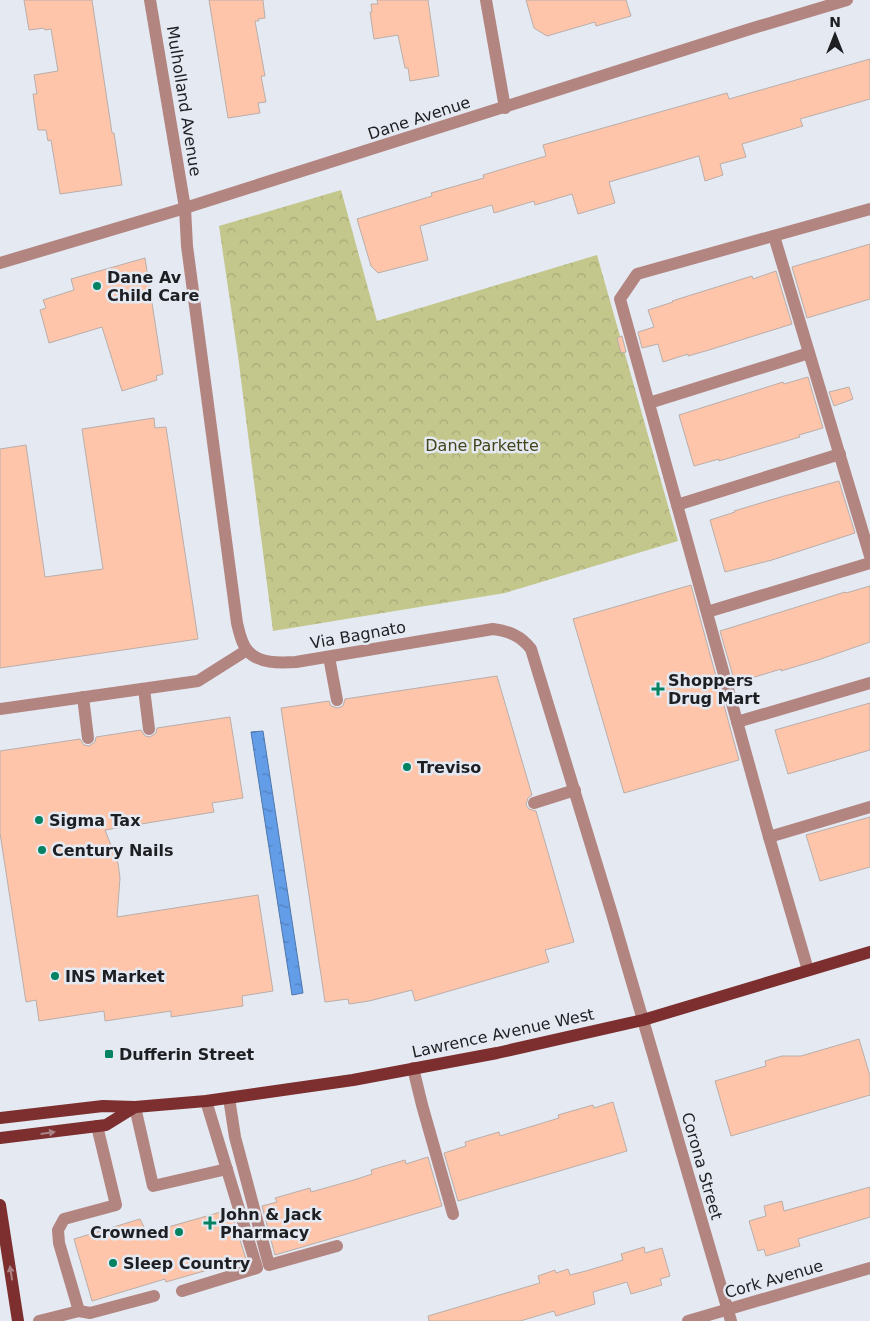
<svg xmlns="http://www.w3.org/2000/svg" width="870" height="1321" font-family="'DejaVu Sans',sans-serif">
  <defs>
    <pattern id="park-crowns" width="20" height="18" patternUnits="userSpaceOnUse" patternTransform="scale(1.25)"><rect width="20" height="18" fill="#c4c78c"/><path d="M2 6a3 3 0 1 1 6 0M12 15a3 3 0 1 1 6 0" fill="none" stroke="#a8aa78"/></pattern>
    <pattern id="water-ripples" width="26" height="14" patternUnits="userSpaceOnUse" patternTransform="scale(1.25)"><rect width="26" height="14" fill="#639de8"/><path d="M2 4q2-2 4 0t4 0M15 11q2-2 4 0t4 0" fill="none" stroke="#517fbc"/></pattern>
  </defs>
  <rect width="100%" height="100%" fill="#e5e9f2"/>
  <!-- park -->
  <path fill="url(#park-crowns)" d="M341,190l36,131 220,-66 81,286 -173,52 -232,38 -35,-275 -19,-130z"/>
  <!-- water -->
  <path fill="url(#water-ripples)" stroke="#4e77ad" d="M263,731l40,262 -11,2 -41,-263z"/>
  <!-- building -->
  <g fill="#ffc5aa" stroke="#b9aeaa">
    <path d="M24,0h68l20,133h2l8,52 -62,9 -9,-54 -3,1 -2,-11h-8l-5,-36h4l-3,-19 24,-4 -7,-42 -6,1 -1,-2 -15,2z"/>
    <path d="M209,0h54l2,18 -7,1 1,2h-4l10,55h-4l5,26 -8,1 2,10 -32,5z"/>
    <path d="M377,0h51l11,76 -29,5 -2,-13h-3l-7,-33 -24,4 -4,-27h2l-1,-8h7z"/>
    <path d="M526,0h100l5,16 -35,10 -1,-4 -48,14 -13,-8z"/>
    <path d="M870,59v40l-70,20 3,7 -61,18 4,13 -26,7 3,11 -18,6 -6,-25 -90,26 6,21 -37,11 -6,-20 -37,11 -1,-4 -40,12 -2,-8 -72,21 8,34 -50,13 -7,-7 -14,-47 75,-23 -1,-3 53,-15 -1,-3 63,-19 -3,-11 184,-52 2,6z"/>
    <path d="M870,244v55l-63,19 -15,-51z"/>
    <path d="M145,258l18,116 -7,2 1,4 -35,11 -20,-64 -53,16 -9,-33 6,-2 -3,-8 31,-10 -3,-11z"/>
    <path d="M776,271l16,53 -83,26 -21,6v-2l-25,8 -5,-18 -16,4 -4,-16 16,-5 -6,-17 25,-8 -1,-1 80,-25 1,3z"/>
    <path d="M622,336l4,16 -5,1 -4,-15z"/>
    <path d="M808,377l15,51 -24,7 1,2 -81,24v-2l-25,7 -15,-51 104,-33 1,2z"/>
    <path d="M849,387l4,12 -19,7 -5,-14z"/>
    <path d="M154,418l1,10 11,-1 32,212 -198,29v-219l26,-4 19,132 58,-8 -21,-140z"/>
    <path d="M839,481l16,52 -83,27 -47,12 -15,-52 25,-8 -1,-1 50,-15z"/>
    <path d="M691,585l48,175 -115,33 -51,-174z"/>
    <path d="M870,586v56l-49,17 -40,12v-2l-46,14 -15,-52 125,-39 1,1z"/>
    <path d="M497,676l35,119 -4,3 -2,7 3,4 7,2 38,131 -29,8 4,12 -134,39 -3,-11 -43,11 -20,3 -1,-5 -23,3 -44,-294 48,-7 2,5 7,2 5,-2 2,-7z"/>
    <path d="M870,703v47l-82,24 -13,-44z"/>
    <path d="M230,717l13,81 -31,5 2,9 -109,18 13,33 2,15 -3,39 141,-22 15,96 -31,5 1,10 -72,11v-6l-66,10 -1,-10 -65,10 -3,-21 -10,2 -26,-169v-82l80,-12 4,6 5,1 6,-4 1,-5 45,-7 4,6 5,1 6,-4 1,-5z"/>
    <path d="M870,817v50l-50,14 -14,-46z"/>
    <path d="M859,1039l11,37v19l-139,41 -16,-55 51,-15 -1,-5 17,-5h19z"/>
    <path d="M613,1102l14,49 -169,50 -14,-48 22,-7 -1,-4 34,-10 1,4 59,-18 -1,-3 35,-10 1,3z"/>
    <path d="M428,1157l14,49 -167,49 -13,-49 15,-4 -2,-4 35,-10 1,4 43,-12 18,-6 -1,-4 34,-10 1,4z"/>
    <path d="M870,1187v30l-72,22 2,7 -34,10 -2,-7 -6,2 -9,-30 17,-5 -2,-10 18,-5 2,10z"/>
    <path d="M228,1210l1,5 3,-1 14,45 -80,23 -1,-3 -73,22 -18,-62 66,-20 7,14z"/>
    <path d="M644,1247l1,6 17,-5 8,28 -10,3 2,6 -31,9 -4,-12 -34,10 2,12 -39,12 -2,-5 -34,10h-91l-1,-5 112,-33 -2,-7 17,-6 1,3 12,-4 2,6 16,-4 37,-11 -2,-6z"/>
  </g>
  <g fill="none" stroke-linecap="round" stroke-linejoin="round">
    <!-- minor -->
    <g stroke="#b28581" stroke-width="12">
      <path d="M150,0l35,208 2,38 50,377c2,8 4,20 10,27 11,14 33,13 49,12l197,-33c16,2 28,7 38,20l81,265 119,407"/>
      <path d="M486,0l19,108"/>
      <path d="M774,236l96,320"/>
      <path d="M0,263l185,-55 565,-179 97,-29"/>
      <path d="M649,403l160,-50"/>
      <path d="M677,505l163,-51"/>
      <path d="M707,612l163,-49"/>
      <path d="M329,657l8,43"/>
      <path d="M144,689l5,40"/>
      <path d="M83,697l5,41"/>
      <path d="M0,709l198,-28 49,-31"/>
      <path d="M737,722l133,-39"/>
      <path d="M534,803l41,-13"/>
      <path d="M769,837l101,-30"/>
      <path d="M808,970l-39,-133 -149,-538 17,-25 233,-65"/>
      <path d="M413,1068l9,37 31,109"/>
      <path d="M229,1098l6,39 34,128 68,-19"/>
      <path d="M135,1107l18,79 74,-17"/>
      <path d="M97,1126l19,79 -52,14 -6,11 1,13 20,68 11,2 64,-17"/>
      <path d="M182,1291l75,-23 -51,-167"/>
      <path d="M39,1321l40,-10"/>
      <path d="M688,1321l182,-53"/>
    </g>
    <!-- major -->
    <g stroke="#7c2f2e" stroke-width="12">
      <path d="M0,1118l103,-12 32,1 71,-6 147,-21 144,-27 146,-33 227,-68"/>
      <path d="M0,1138l106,-13 29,-18"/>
      <path d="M0,1205l18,116"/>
    </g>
  </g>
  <!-- one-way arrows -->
  <defs><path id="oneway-solid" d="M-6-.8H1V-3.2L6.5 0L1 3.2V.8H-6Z" transform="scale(1.25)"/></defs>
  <g fill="#ab8386">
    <use href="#oneway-solid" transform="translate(48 1133) rotate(-8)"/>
    <use href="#oneway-solid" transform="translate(11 1273) rotate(-99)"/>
  </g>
  <!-- markers -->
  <g fill="#048262" stroke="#e5e9f2" stroke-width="2">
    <circle cx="97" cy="286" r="5"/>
    <path d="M655.5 681.5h5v5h5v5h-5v5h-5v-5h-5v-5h5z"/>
    <circle cx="407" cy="767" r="5"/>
    <circle cx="39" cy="820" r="5"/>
    <circle cx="42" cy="850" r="5"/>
    <circle cx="55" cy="976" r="5"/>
    <rect x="104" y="1049" width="10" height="10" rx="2.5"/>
    <path d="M207.5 1215.5h5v5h5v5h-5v5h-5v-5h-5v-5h5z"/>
    <circle cx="179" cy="1232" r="5"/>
    <circle cx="113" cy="1263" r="5"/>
  </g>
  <g text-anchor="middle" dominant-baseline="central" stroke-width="5" stroke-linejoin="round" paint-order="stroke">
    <!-- street labels -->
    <g font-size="16" fill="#1e1f23" stroke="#e5e9f2">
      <text transform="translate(184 101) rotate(81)">Mulholland Avenue</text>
      <text transform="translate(419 118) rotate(-18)">Dane Avenue</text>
      <text transform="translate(358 635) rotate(-10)">Via Bagnato</text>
      <text transform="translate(503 1033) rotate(-12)">Lawrence Avenue West</text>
      <text transform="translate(702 1166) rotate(74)">Corona Street</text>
      <text transform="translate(774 1279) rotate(-16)">Cork Avenue</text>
    </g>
    <!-- poi labels -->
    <g font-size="16" font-weight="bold" fill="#1e1f23" stroke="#e5e9f2" text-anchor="start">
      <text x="107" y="277">Dane Av<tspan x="107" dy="18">Child Care</tspan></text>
      <text x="668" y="680">Shoppers<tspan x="668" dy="18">Drug Mart</tspan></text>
      <text x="417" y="767">Treviso</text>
      <text x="49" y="820">Sigma Tax</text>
      <text x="52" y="850">Century Nails</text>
      <text x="65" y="976">INS Market</text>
      <text x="119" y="1054">Dufferin Street</text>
      <text x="220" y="1214">John &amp; Jack<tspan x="220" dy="18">Pharmacy</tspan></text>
      <text x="169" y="1232" text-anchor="end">Crowned</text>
      <text x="123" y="1263">Sleep Country</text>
    </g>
    <!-- park labels -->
    <g font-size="16" fill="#44451b" stroke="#e5e9f2">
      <text x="482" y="445">Dane Parkette</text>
    </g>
  </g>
  <!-- north arrow -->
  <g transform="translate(835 35)" stroke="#e5e9f2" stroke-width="4" paint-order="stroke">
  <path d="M0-4L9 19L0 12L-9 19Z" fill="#1e1f23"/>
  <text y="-8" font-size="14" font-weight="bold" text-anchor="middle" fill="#1e1f23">N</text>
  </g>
</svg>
